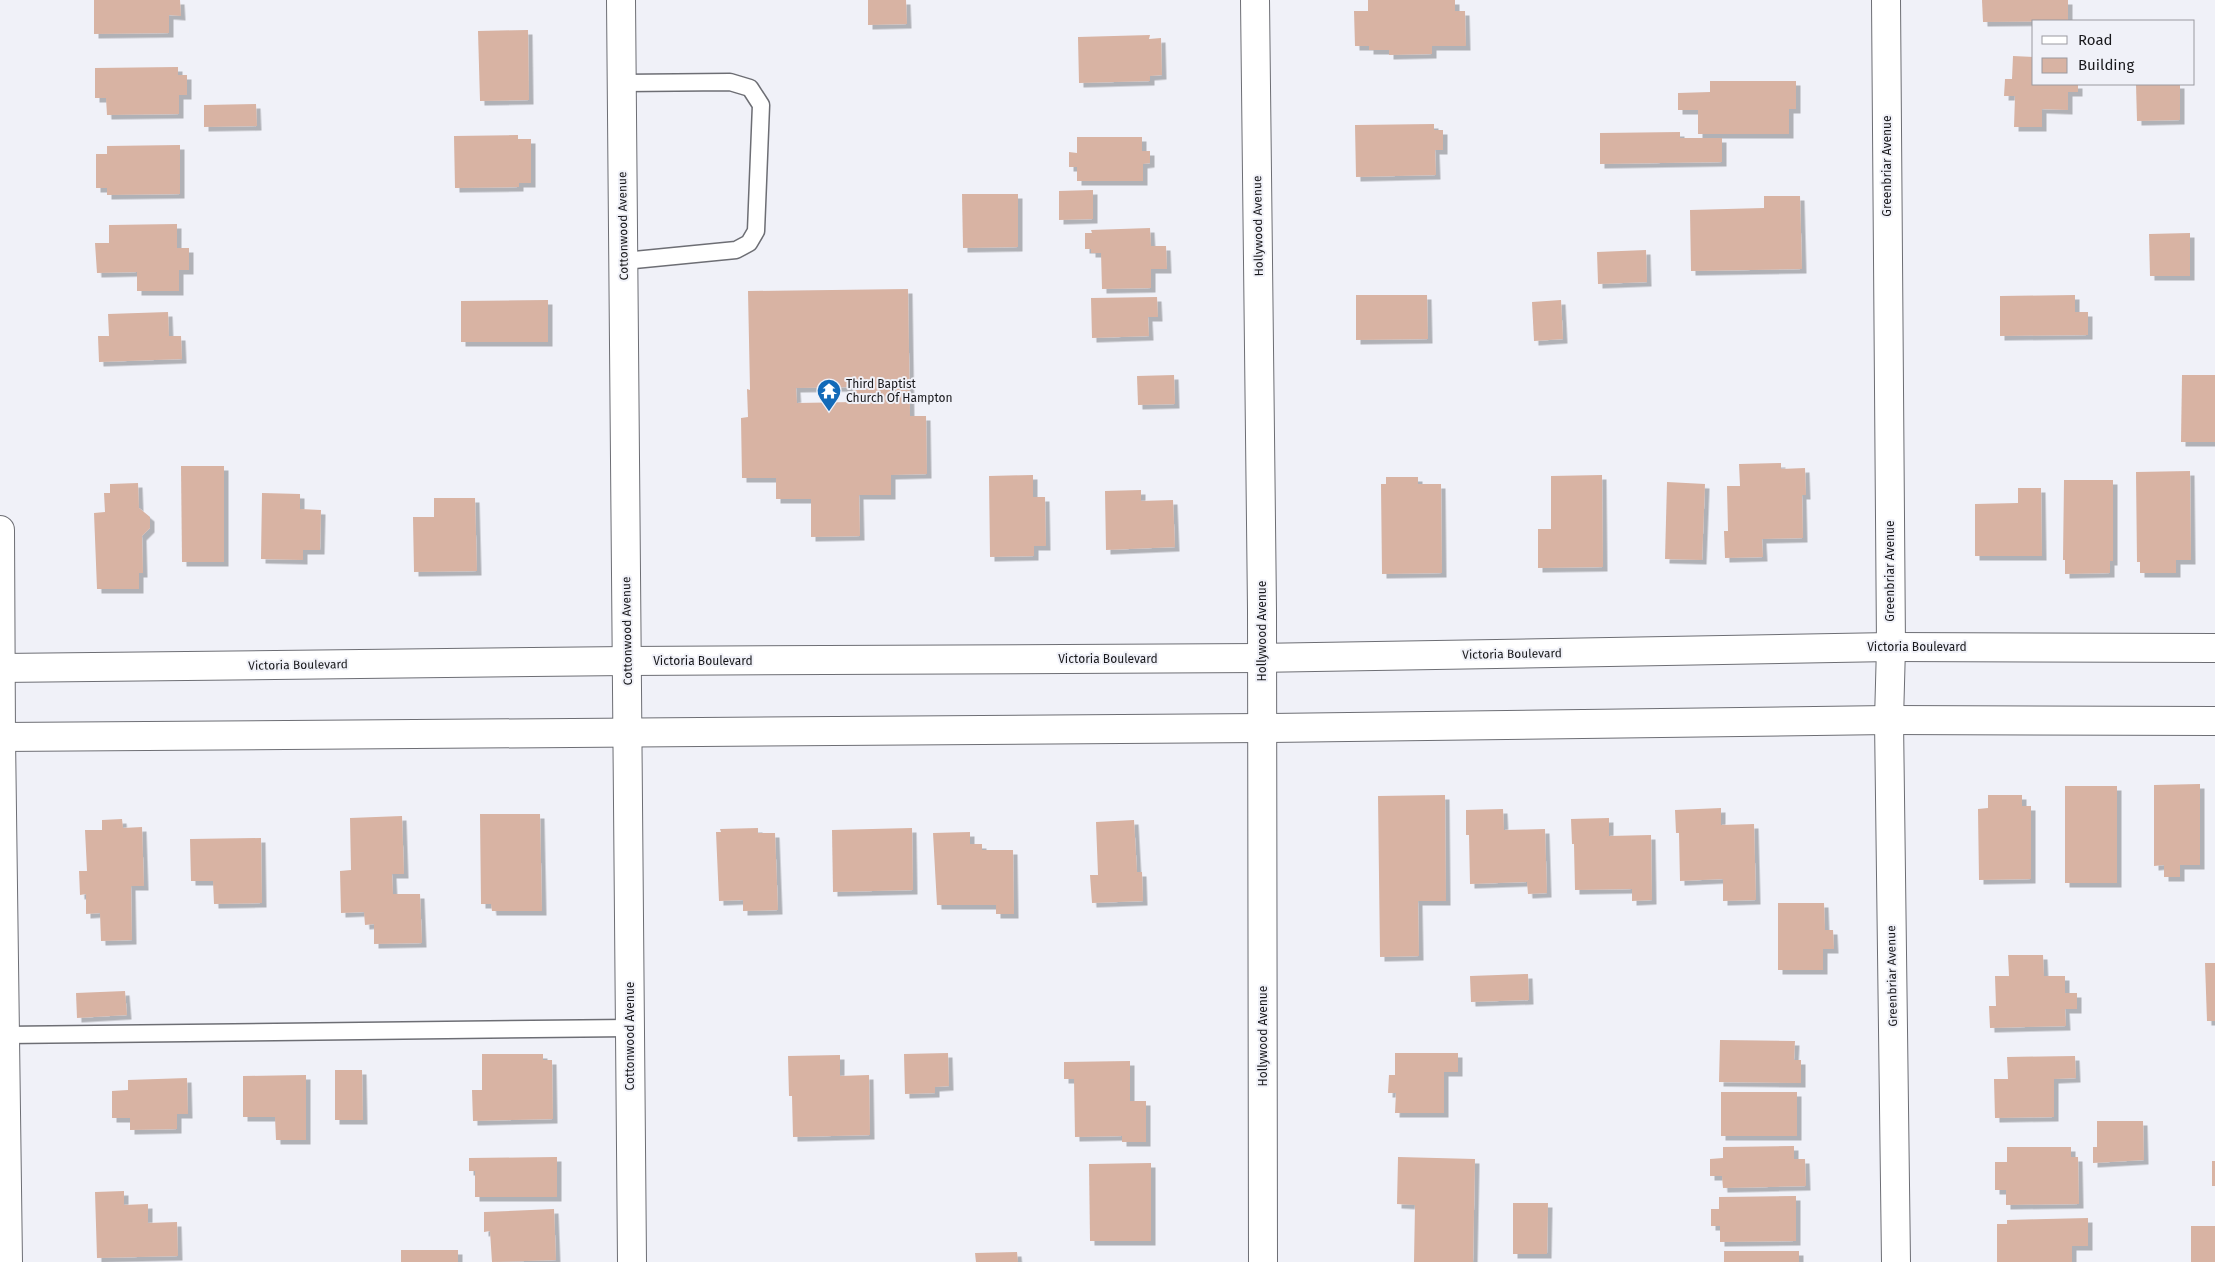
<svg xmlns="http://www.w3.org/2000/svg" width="2215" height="1262" font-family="'Fira Sans',sans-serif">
  <defs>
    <filter id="shadow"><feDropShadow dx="4.5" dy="4.5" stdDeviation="0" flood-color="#0004"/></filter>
  </defs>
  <rect width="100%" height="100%" fill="#f0f1f8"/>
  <!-- building -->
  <g fill="#d8b3a3" fill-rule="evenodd" filter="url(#shadow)">
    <path d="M94,0h86l1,16 -12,-1v18l-75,1z"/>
    <path d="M868,0h38l1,24 -39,1z"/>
    <path d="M1368,0h87v11h10l1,35h-34v8l-43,1v-5h-20v-4h-14l-1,-35h14z"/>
    <path d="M1982,0h86v21l-85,1z"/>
    <path d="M528,30l1,70 -49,1 -2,-70z"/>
    <path d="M1150,35l-1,4 12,-1 1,37 -12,1v5l-71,2 -1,-46z"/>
    <path d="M2013,56l21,1v27h44v8h-10v18l-26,-1v18h-28l1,-31h-11l1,-17h7z"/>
    <path d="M178,67v8h9v20h-8v19l-72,1 -1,-17h-11v-30z"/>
    <path d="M1710,81h86v28h-7v25h-91v-24h-20v-17l32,-1z"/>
    <path d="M2136,84h44v36l-43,1z"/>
    <path d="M256,104l1,22 -53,1v-22z"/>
    <path d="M1434,124v6h9v20h-8l1,25 -80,2 -1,-52z"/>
    <path d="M1680,132v6h42v24l-122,2v-31z"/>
    <path d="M518,135v4h13v44h-12v4l-64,1 -1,-52z"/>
    <path d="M1077,137h65v14h8v12l-7,1v17h-66v-14h-8v-15l8,1z"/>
    <path d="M180,145v49l-73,1v-7h-11v-34h11v-8z"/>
    <path d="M1093,190v29l-34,1v-29z"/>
    <path d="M962,194h56v53l-55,1z"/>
    <path d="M1764,196h36l2,73 -111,2 -1,-61 74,-2z"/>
    <path d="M177,224v24h12v22h-10v21h-42v-19l-40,1 -2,-30h14v-18z"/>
    <path d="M1150,228l1,18h15l1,23h-16v19l-49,1 -1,-36h-10v-4h-6v-16h7l-1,-3z"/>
    <path d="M2190,233v43h-40l-1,-42z"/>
    <path d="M1646,250l1,32 -49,2 -1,-32z"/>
    <path d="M908,289l2,127h16l1,58 -36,1v20h-32l1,41 -49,1v-38h-35v-21h-34l-1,-60 7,-1 -1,-28 3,1 -2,-99zM853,387l1,15 -57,1 -1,-15z"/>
    <path d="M1356,295h71l1,44 -72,1z"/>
    <path d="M2075,295v17h13v23l-88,1v-40z"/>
    <path d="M1157,297l1,20h-10l1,19 -57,2 -1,-40z"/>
    <path d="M548,300v42h-87v-41z"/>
    <path d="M1561,300l2,39 -29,2 -2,-39z"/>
    <path d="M168,312l1,24h12l1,23 -83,3 -1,-26h11l-1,-22z"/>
    <path d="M1174,375l1,29 -37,1 -1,-29z"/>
    <path d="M2182,375h33v67h-34z"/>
    <path d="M1781,463v6l24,-1 1,27h-4l1,43 -41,1 1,18 -38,1 -1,-27h4l-1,-45h13l-1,-22z"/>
    <path d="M181,466h43v96h-42z"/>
    <path d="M2190,471l1,89h-15v13h-36v-11h-3l-1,-90z"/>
    <path d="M1033,475v22h12l1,49h-12v10l-44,1 -1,-81z"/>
    <path d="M1602,475l1,92 -65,1v-39h13v-53z"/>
    <path d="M1386,477h32v7h23l1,89 -60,1 -1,-90h5z"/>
    <path d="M2064,480h49v81h-3v12l-45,1v-14h-2z"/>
    <path d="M1667,482l38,2 -3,76 -37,-1z"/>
    <path d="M138,483l1,25 11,9v11l-8,8 1,37h-4v16h-42l-3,-76 11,-1 -1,-19h6v-9z"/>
    <path d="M2018,488h23l1,68h-67v-52l43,-1z"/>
    <path d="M1141,490v11l32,-1 2,47 -69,3 -1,-59z"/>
    <path d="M262,493l38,1v15l21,1 -1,40h-17v10l-42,-1z"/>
    <path d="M434,498h41l2,73 -63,1 -1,-55h21z"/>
    <path d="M2200,784v81h-20v12h-16v-12l-10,1v-81z"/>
    <rect x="2065" y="786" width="52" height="97"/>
    <path d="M1445,795l1,106h-28l1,55 -39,1 -2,-161z"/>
    <path d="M1988,795h34v11h9v73l-52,1 -1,-71 10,-1z"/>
    <path d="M1721,808v17l33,-1 2,76 -33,1v-22l-43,2 -1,-48h-3l-1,-23z"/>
    <path d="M1503,809l1,21 41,-1 2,64 -19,1 -1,-12 -57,2 -1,-49h-3v-25z"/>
    <path d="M480,814h60l2,97h-50l-1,-7h-10z"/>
    <path d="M402,816l2,58h-12l1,20h27l2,49 -48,1v-20l-9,1 -1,-13 -23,1 -1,-42 11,-1 -1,-52z"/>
    <path d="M1609,818v18l42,-1 1,65 -20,1v-12l-57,1 -1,-46h-2l-1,-25z"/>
    <path d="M122,819l1,9 19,-1 2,59h-13l1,54 -31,1 -1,-28 -14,1v-20l-6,1 -1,-24h8l-2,-41h17v-10z"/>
    <path d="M1134,820l3,52h5l1,29 -51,2 -2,-28h8l-2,-53z"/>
    <path d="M758,828v5h17l3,77 -35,1v-11l-24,1 -3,-69h5l-1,-3z"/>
    <path d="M912,828l1,62 -80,2 -1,-62z"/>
    <path d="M970,832v12h12v6h31l1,64h-18v-9h-59l-4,-72z"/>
    <path d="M261,838l1,65 -48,1 -1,-23h-22l-1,-42z"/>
    <path d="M1778,903h46l1,27h8l1,19h-11v21h-45z"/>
    <path d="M2008,955h35l1,21h21v17h12v16h-12l1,17 -76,2 -1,-22h7l-1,-30h14z"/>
    <path d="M2205,963h10v58h-8z"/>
    <path d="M1528,974l1,26 -58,2 -1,-26z"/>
    <path d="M125,991l2,24 -50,3 -1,-25z"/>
    <path d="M1720,1040l75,1 -1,19h7v23l-82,-1z"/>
    <path d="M948,1053l1,33 -14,1v6l-30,1 -1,-40z"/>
    <path d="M1395,1053h63v19h-14v41h-49l1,-20h-8l1,-18h6z"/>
    <path d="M482,1054h61v6h9l1,59 -80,2 -1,-31h10z"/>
    <path d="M840,1055v21l29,-1 1,60 -77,2 -1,-41h-3l-1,-40z"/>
    <path d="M2075,1056l1,22 -22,1v38l-59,1 -1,-39h14l-1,-22z"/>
    <path d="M1130,1061v40h16v41h-24v-6l-47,1 -1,-58h-10v-17z"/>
    <path d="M335,1070h27l1,50h-28z"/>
    <path d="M306,1075v65h-30l-1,-23h-32v-41z"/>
    <path d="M187,1078l1,36h-11v15l-47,1v-12h-18v-27l16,-1v-10z"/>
    <rect x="1721" y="1092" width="76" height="44"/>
    <path d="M2097,1121h46l1,39 -51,3v-16h4z"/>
    <path d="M1794,1146v13h11l1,27 -83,2 -1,-12h-12v-17l13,-1v-11z"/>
    <path d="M2007,1147h64v10h7l1,47 -73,1v-15h-11v-28h12z"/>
    <path d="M557,1157v40h-82v-26h-6v-13z"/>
    <path d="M1398,1157l77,2 -2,103h-59l1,-57 -18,-1z"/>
    <rect x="2212" y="1161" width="3" height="25"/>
    <path d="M1151,1163v78h-61l-1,-77z"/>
    <path d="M124,1191v14l24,-1v19l29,-1 1,34 -81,2 -2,-66z"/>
    <path d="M1796,1196v45l-76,1v-16h-9v-17h8v-12z"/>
    <path d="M1513,1203h35l-1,51h-34z"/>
    <path d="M554,1209l2,51 -64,2 -2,-31 -6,1v-20z"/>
    <path d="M2088,1218v28h-16v16h-75v-38h10v-4z"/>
    <rect x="2191" y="1226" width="24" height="36"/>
    <rect x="401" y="1250" width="57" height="12"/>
    <rect x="1724" y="1251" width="75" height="11"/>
    <path d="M1017,1252l1,10h-42l-1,-9z"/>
  </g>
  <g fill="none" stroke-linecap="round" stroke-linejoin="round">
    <defs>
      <g id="service">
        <path d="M622,83l108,-1 20,6 11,17 -5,126 -7,12 -13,7 -112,11"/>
        <path d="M5,1035l625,-7"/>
      </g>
      <g id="minor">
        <path d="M621,0l11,1262"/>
        <path d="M1255,0l7,610 1,652"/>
        <path d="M1886,0l5,647 -2,73 7,542"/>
        <path d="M0,530l1,207 7,525"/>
      </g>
      <g id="secondary">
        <path d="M0,668l627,-7 635,-3 629,-11 324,1"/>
        <path d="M0,737l1262,-9 627,-8 326,1"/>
      </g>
    </defs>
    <!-- service casing -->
    <use href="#service" stroke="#6d6e74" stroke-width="19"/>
    <!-- minor casing -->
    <use href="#minor" stroke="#6d6e74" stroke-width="30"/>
    <!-- secondary casing -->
    <use href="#secondary" stroke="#6d6e74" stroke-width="30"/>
    <!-- service -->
    <use href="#service" stroke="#fff" stroke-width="16"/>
    <!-- minor -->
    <use href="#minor" stroke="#fff" stroke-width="28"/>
    <!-- secondary -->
    <use href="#secondary" stroke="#fff" stroke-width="28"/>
  </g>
  <!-- icons -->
  <defs>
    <symbol id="temple-pin" viewBox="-11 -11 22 30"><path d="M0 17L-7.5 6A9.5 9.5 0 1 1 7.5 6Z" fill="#136ab8" stroke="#f0f1f8"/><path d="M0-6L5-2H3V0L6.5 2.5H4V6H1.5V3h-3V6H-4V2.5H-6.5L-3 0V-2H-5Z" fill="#fff"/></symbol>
  </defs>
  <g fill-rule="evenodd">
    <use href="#temple-pin" x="815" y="377" width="28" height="38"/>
  </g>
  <g text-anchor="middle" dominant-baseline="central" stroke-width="4" stroke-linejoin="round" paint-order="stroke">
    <!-- street labels -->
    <g font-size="12" fill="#18181b" stroke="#f0f1f8">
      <text transform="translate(1887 166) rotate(-90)">Greenbriar Avenue</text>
      <text transform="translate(623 226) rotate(-91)">Cottonwood Avenue</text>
      <text transform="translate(1258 226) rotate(-91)">Hollywood Avenue</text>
      <text transform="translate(1890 571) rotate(-90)">Greenbriar Avenue</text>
      <text transform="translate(627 631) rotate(-91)">Cottonwood Avenue</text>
      <text transform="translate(1262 631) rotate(-90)">Hollywood Avenue</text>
      <text x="1917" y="647">Victoria Boulevard</text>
      <text transform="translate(1512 654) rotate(-1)">Victoria Boulevard</text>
      <text x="1108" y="659">Victoria Boulevard</text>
      <text x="703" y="661">Victoria Boulevard</text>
      <text transform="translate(298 665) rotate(-1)">Victoria Boulevard</text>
      <text transform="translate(1892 976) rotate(-91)">Greenbriar Avenue</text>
      <text transform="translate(630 1036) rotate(-90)">Cottonwood Avenue</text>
      <text transform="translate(1263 1036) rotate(-90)">Hollywood Avenue</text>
    </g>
    <!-- poi labels -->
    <g font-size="12" fill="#18181b" stroke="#f0f1f8" text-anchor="start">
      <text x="846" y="384">Third Baptist<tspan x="846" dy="14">Church Of Hampton</tspan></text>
    </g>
  </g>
  <!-- legend -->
  <rect x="2032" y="20" width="162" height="65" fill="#f0f1f8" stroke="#9a9aa0"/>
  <rect x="2042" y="36" width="25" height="8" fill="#ffffff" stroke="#9a9aa0"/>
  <text x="2078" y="45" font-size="15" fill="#18181b">Road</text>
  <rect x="2042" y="58" width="25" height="15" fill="#d8b3a3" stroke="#9a9aa0"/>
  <text x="2078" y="70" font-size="15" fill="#18181b">Building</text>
</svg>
